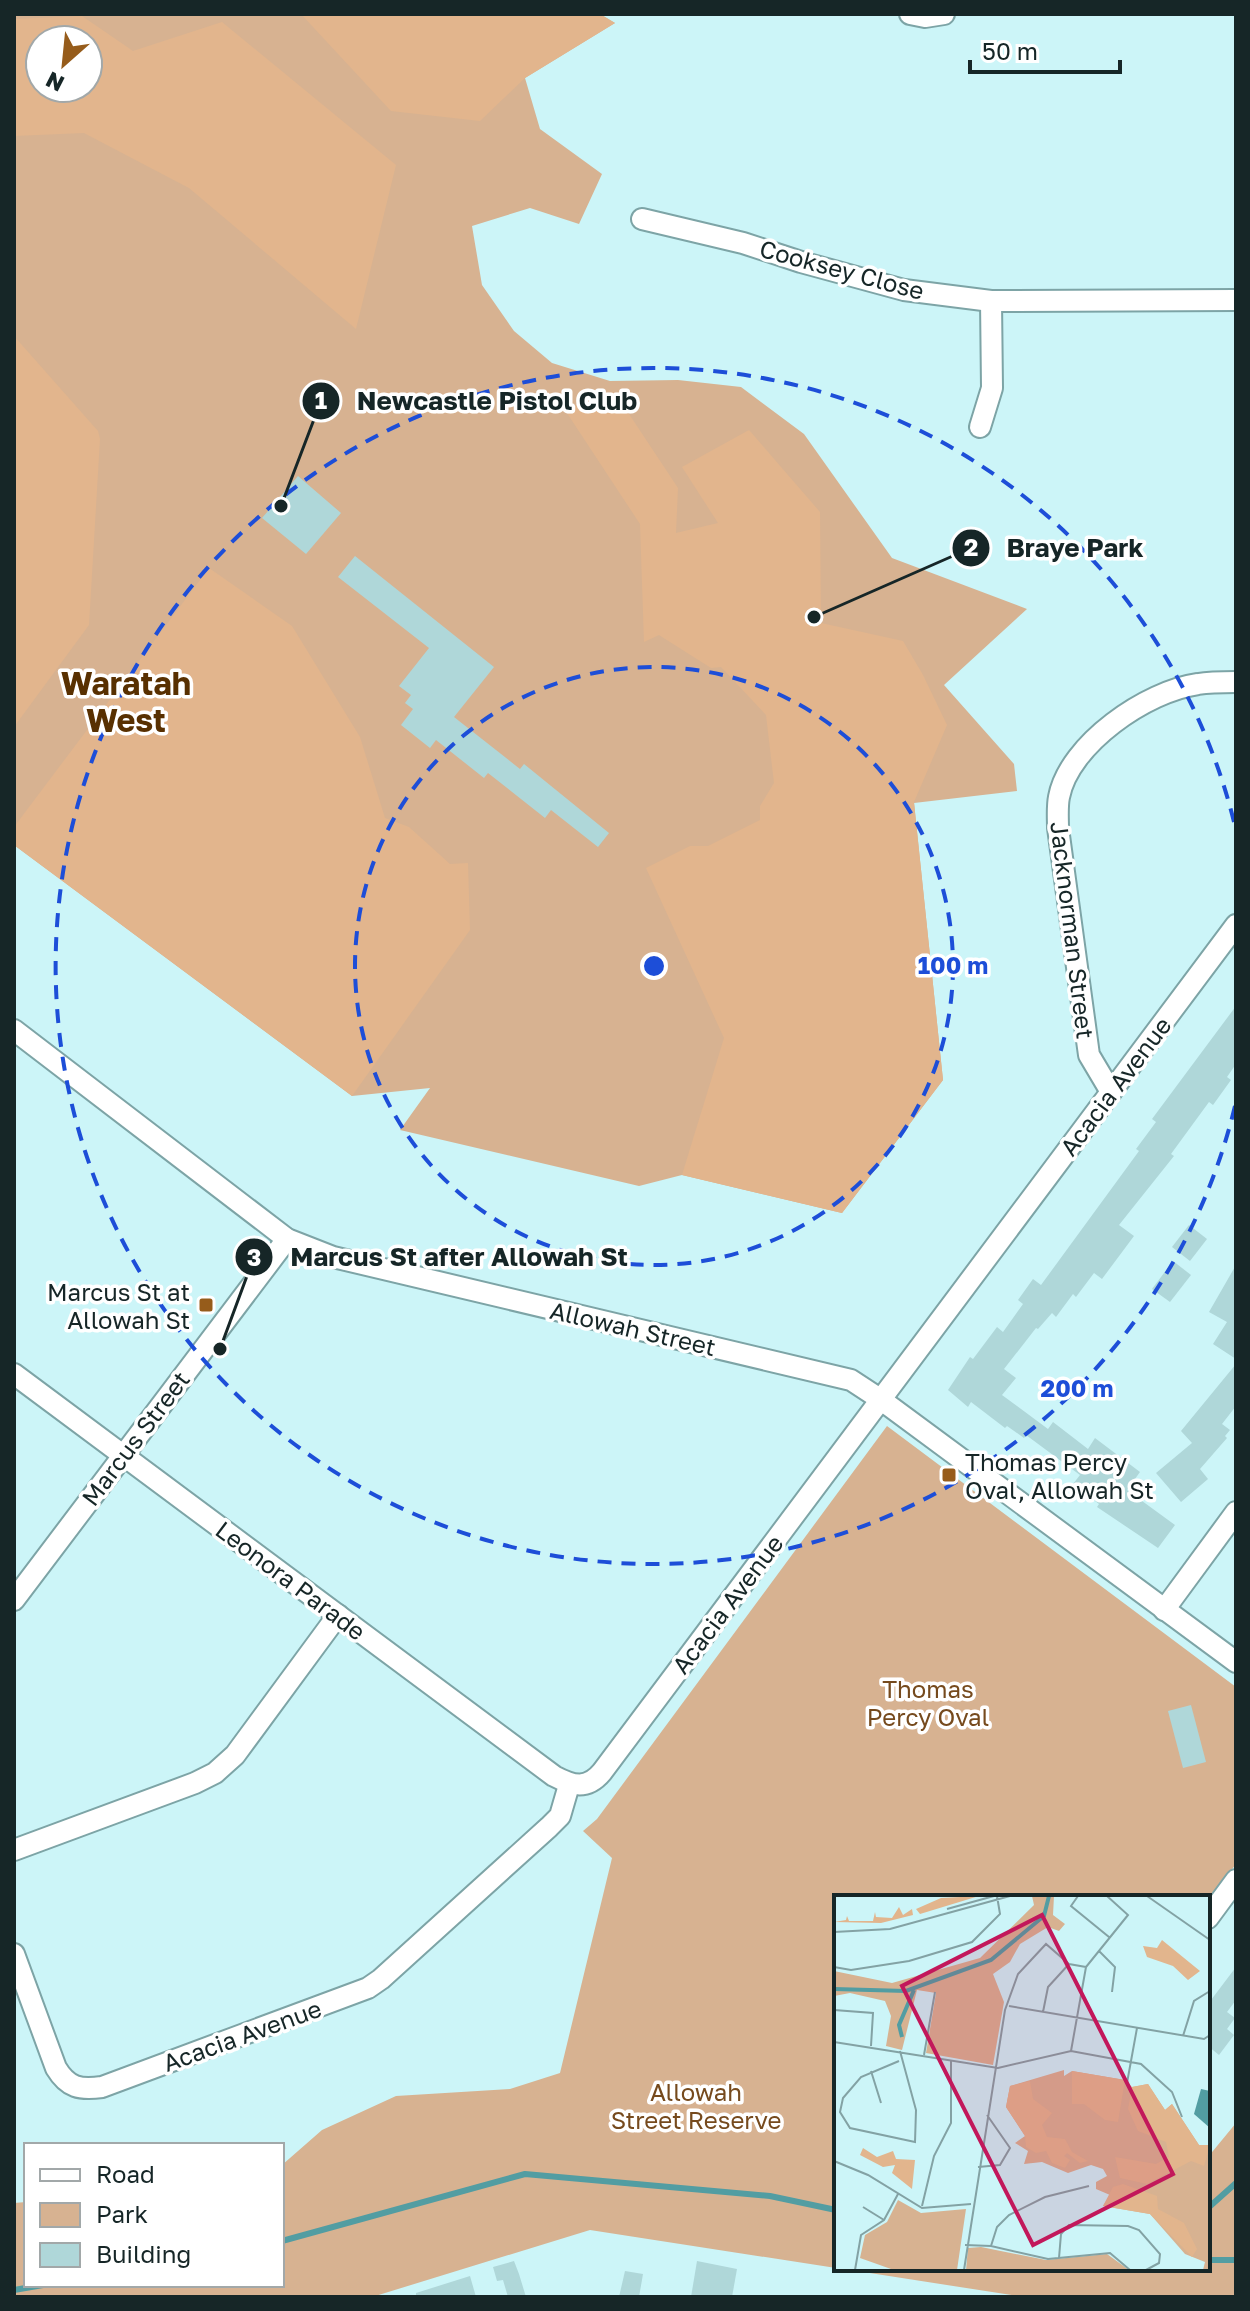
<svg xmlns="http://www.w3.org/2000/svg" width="1250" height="2311" font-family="'Golos Text',sans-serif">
  <rect width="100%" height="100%" fill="#ccf5f8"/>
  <!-- green -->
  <g fill="#d7b291" fill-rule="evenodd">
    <path d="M14,14h586l15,9 -90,55 15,51 62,45 -23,50 -49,-16 -58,18 10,59 32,46 38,32 58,18 68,-1 63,7 63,47 88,124 135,51 -83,76 70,79 3,27 -103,12 29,277 -101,133 -160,-38 -43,11 -239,-56 30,-42 -78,8 -338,-251zM40,40h48v48h-48z"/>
    <path d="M887,1426l349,261v177l-28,37v-4h-372v371l-246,-38 -218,67h-358v-94l12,-1v83h256v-120l40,-35 74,-34 114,-7 50,-16 52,-215 -29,-27 14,-12z"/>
    <path d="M1236,2123v174h-212l-180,-28h364v-112z"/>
  </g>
  <!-- forest -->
  <g fill="#e2b58d" fill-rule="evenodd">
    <path d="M301,14h299l15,9 -90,55 -45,43 -89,-10z"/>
    <path d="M82,16l51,35 89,-29 174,143 -40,164 -167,-141 -105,-55 -70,3v-117zM40,40h48v48h-48z"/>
    <path d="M14,336l84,95 2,8 -11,186 -75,102z"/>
    <path d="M561,404l66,7 51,77 -2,45 42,-10 -36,-56 67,-37 71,82 1,111 82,18 20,34 24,50 -33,77 29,278 -101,133 -160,-38 42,-137 -78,-170 44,-22h18l52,-26v-14l14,-23 -8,-68 -45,-48 -10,1 -52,-33 -15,7 -4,-118z"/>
    <path d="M209,568l83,58 68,111 25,81 24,9 41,37 18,-1 2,67 -118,166 -338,-251v-18z"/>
  </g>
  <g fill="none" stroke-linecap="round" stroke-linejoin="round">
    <!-- stream -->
    <g stroke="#529da2" stroke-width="6">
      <path d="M1208,2208l28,-25"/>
      <path d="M282,2241l243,-67 245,22 66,14"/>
      <path d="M1208,2260h28"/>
      <path d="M14,2290l29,-5"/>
    </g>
  </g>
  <!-- building -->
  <g fill="#afd7d9">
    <path d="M298,476l43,37 -35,41 -44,-36z"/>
    <path d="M355,556l139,111 -40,50 66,52 4,-5 85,69 -11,14 -47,-37 -6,8 -57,-45 -4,5 -48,-38 -6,8 -29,-23 12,-16 -8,-6 6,-8 -12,-9 30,-38 -91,-71z"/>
    <path d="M1236,1006v58l-9,13 4,3 -18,25 -4,-3 -38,52 3,2 -55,69 15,11 -32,43 -8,-6 -18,24 -3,-3 -17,23 -4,-4 -14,16 -2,-1 -32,41 12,9 -14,17 46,34 5,-7 35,27 7,-11 45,34 -13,18 48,35 -17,23 -61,-41 2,-3 -26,-20 7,-9 -54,-40 -2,3 -17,-12 -2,2 -34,-26 -3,5 -20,-17 22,-33 3,2 24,-32 6,5 20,-28 -5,-4 15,-21 8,6 98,-134 -3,-2 20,-27 -4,-3z"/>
    <path d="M1189,1225l18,14 -17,22 -18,-14z"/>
    <path d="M1173,1261l18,14 -21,27 -18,-13z"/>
    <path d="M1236,1265v94l-23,-15 14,-22 -18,-10z"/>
    <path d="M1236,1364v42l-14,18 8,6 -5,6 2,2 -27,31 8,10 -27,23 -25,-29 36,-30 -11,-12z"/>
    <path d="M1191,1705l15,57 -23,6 -15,-57z"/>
    <path d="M1236,1967v33l-9,12 8,6 -8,11 7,6 -15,20 -11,-9v-42z"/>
    <path d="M514,2261l5,13 7,23h-18l-5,-17 -6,1 -4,-14z"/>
    <path d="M697,2261l40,8 -5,28h-41z"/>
    <path d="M625,2271l18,3 -4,23h-20z"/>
    <path d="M470,2276l6,21h-60v-4z"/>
  </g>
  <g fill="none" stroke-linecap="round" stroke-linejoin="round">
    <defs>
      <g id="minor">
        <path d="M910,14l15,3 19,-3"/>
        <path d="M642,219l101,24 58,19 103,28 87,11 245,-1"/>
        <path d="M980,427l12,-39 -1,-87"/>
        <path d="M14,1030l273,209 46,18 518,123 29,19 356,263"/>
        <path d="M1111,1092l-22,-37 -31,-227c0,-10 -1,-21 1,-31 10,-53 88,-106 139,-113 12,-2 26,-2 38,-2"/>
        <path d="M14,1374l540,402c19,10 33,14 48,-4l634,-847"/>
        <path d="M14,1600l273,-361"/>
        <path d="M1164,1610l72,-98"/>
        <path d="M14,1850l181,-67 20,-10 20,-18 103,-140"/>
        <path d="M1208,1918l28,-38"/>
        <path d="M14,1954l42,114c12,20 24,22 46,19l266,-99 13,-9 168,-152 11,-11 9,-31"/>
      </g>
    </defs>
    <!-- minor casing -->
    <use href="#minor" stroke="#7da4a6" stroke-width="24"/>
    <!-- minor -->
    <use href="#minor" stroke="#fff" stroke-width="20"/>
  </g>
  <!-- distance rings -->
  <g fill="none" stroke="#1d4ed8" stroke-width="4" stroke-dasharray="14 10">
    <circle cx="654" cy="966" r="299"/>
    <path d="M1235 1106A598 598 0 1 1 1235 826"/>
  </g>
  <!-- markers -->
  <g fill="#965c1b" stroke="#fff" stroke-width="3">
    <rect x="198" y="1297" width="16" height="16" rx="4"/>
    <rect x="941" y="1467" width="16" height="16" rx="4"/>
  </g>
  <g text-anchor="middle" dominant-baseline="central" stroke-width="7" stroke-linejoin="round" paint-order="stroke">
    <!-- street labels -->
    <g font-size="24" fill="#162627" stroke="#fff">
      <text transform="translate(842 269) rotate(15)">Cooksey Close</text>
      <text transform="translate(1073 930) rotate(83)">Jacknorman Street</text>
      <text transform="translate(1115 1086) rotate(-53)">Acacia Avenue</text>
      <text transform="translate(633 1328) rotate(13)">Allowah Street</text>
      <text transform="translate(135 1438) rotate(-53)">Marcus Street</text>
      <text transform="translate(291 1580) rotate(37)">Leonora Parade</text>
      <text transform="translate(727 1604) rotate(-53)">Acacia Avenue</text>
      <text transform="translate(242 2035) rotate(-20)">Acacia Avenue</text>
    </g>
    <!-- poi labels -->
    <g font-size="24" fill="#162627" stroke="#fff" text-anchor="end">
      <text x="190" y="1291">Marcus St at<tspan x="190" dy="28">Allowah St</tspan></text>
      <text x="965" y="1461" text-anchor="start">Thomas Percy<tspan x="965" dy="28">Oval, Allowah St</tspan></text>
    </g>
    <!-- park labels -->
    <g font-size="24" fill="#764a1d" stroke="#fff">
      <text x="928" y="1688">Thomas<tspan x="928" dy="28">Percy Oval</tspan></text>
      <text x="696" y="2091">Allowah<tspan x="696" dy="28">Street Reserve</tspan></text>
    </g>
    <!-- district labels -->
    <g font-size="32" font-weight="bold" fill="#583001" stroke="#fff">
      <text x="126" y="683">Waratah<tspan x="126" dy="37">West</tspan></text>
    </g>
  </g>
  <!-- overview -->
  <g transform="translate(834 1895)">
    <rect width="376" height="376" fill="#ccf5f8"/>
    <path d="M198,1h22l-1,19 12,9 -6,7 -11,-4 -28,17 -10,18 -17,12 11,28 -11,63 -67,-12 10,-60 -19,-3 -15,60 -16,-4 5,-30 -6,-15 -35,-8 -16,3v-25l58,12 88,-25 54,-53zM230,175v6l8,-5 53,9 7,7 16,-3 17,26 7,-6 27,41h11v125h-7l2,-8 -20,-8 -35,-40 -47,-8 7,-11 -14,-6v-7l11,-6 -4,-7 -12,-4 -23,8 -26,-11 -18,2 4,-13 -13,-8 10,-7 -19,-29 4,-21zM64,305l23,13 45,-4 -9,61 -66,-1 -31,-11 5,-23 22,-13zM147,352l65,13 61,-6 22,16h-163l2,-22z" fill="#d7b291"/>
    <path d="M145,1l-59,18 -4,-5 25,-11zM65,12l4,8 9,-6 1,6 -32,8 -47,-1 12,-2 1,-4 2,5h24l2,-9 1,5 16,1zM328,45l38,31 -12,9 -15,-14 -26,-9 -4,-11 14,2zM238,176l53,9 -7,42 -13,-2 -21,-16h-12zM196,186l3,18 19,14 -10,12 5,12 18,2 7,13 16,9 -8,2 -13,-10 -3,3 6,4 -5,8 -13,-5 -6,-12 -10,2 -10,-6 -1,-11 -19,-29 4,-21zM314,189l17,26 7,-6 27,41h11l-6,21 -13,-5 -44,23 -27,-6 -5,-21 41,7 13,-7 -3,-15 -28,-11 -10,-22 4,-22zM29,253l14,9 16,-6 3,8 19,1 -3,29 -20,-16 3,-8 -12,2 -23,-12zM289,289l34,12 1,13 26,14 13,26 -5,8 -42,-43 -47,-8 10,-19z" fill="#e2b58d"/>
    <path d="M367,194l9,2v37l-16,-14z" fill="#529da2"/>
    <path fill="none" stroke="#529da2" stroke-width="4" d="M0,94l72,2 85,-31 53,-44 5,-20M68,142l-3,-12 15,-35"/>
    <path fill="none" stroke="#83a2a4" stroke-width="2" d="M244,1l-7,10 38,31M313,1l63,44M113,14l47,-13M0,37l56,-3 120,-33M265,56l16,16 -3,25M0,72l17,3 58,-9 63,-19 28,-28 -3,-18M175,111l195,33 6,-4M0,115l39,3 -2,33M209,117l5,-25 21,-23M349,141l11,-35 16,-10M0,147l164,26 73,-17 70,13 31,28 10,25M237,156l15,-84 42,-52 -21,-19M90,160l11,-63M65,166l-38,16 -18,21 -3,14 10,16 65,14 1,-32 -16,-59M37,176l10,32M293,188l10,-55M0,266l34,14 54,33 49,-4M144,272l22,-2 10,-17 -23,-33M88,311l12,-50 17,-33v-63M29,312l21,13M131,350l26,1 57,13 62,-6 20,17M157,351l6,-19 12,-12 36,-18 44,-11M225,363l2,-24 8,-9 59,1 11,4 21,24 -1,9 -13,7M21,375l6,-35 23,-15 14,-26M130,375l41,-260 13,-36 28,-30 23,20 17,3"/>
    <path fill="#c2185b" fill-opacity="0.15" stroke="#c2185b" stroke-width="4" d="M208,20l131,259 -140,71 -131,-259z"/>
    <rect width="376" height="376" fill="none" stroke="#162627" stroke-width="4"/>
  </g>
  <circle cx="654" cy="966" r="12" fill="#1d4ed8" stroke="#fff" stroke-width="4"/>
  <g font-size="24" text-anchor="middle" font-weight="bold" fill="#1d4ed8" stroke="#fff" stroke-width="7" stroke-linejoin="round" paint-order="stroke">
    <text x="953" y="974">100 m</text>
    <text x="1077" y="1397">200 m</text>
  </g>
  <!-- callouts -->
  <path fill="none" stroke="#162627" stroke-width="3" d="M281 506L321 401M814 617L971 548M220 1349L254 1257"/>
  <g fill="#162627" stroke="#fff" stroke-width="3">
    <circle cx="281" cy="506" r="8"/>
    <circle cx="814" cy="617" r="8"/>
    <circle cx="220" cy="1349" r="8"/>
    <circle cx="321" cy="401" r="20"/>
    <circle cx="971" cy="548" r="20"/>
    <circle cx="254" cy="1257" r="20"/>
  </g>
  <g font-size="24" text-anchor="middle" font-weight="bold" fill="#fff">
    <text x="321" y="409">1</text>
    <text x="971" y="556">2</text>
    <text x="254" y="1266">3</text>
  </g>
  <g font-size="26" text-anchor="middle" font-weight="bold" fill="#162627" stroke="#fff" stroke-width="7" stroke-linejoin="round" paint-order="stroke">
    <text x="497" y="410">Newcastle Pistol Club</text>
    <text x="1075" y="557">Braye Park</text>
    <text x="459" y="1266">Marcus St after Allowah St</text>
  </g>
  <!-- border -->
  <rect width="1250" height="2311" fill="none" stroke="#162627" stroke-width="32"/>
  <!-- legend -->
  <rect x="24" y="2143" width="260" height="144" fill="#ffffff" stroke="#a2a8a9" stroke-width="2"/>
  <rect x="40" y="2169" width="40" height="12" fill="#ffffff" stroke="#a2a8a9" stroke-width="2"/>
  <text x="96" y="2183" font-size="24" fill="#162627">Road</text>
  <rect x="40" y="2203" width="40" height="24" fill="#d7b291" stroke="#a2a8a9" stroke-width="2"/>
  <text x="96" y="2223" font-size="24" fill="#162627">Park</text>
  <rect x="40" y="2243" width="40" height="24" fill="#afd7d9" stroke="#a2a8a9" stroke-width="2"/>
  <text x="96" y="2263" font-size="24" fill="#162627">Building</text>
  <!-- north arrow -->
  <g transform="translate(64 64) rotate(207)"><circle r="38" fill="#ffffff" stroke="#a2a8a9" stroke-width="2"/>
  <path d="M0-6L14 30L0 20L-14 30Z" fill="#965c1b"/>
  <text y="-12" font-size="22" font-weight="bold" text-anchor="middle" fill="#162627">N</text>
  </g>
  <!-- scale -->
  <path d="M970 60v12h150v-12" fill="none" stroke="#162627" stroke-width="4"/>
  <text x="982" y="60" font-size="24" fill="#162627" stroke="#ffffff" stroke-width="6" paint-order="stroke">50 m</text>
</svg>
